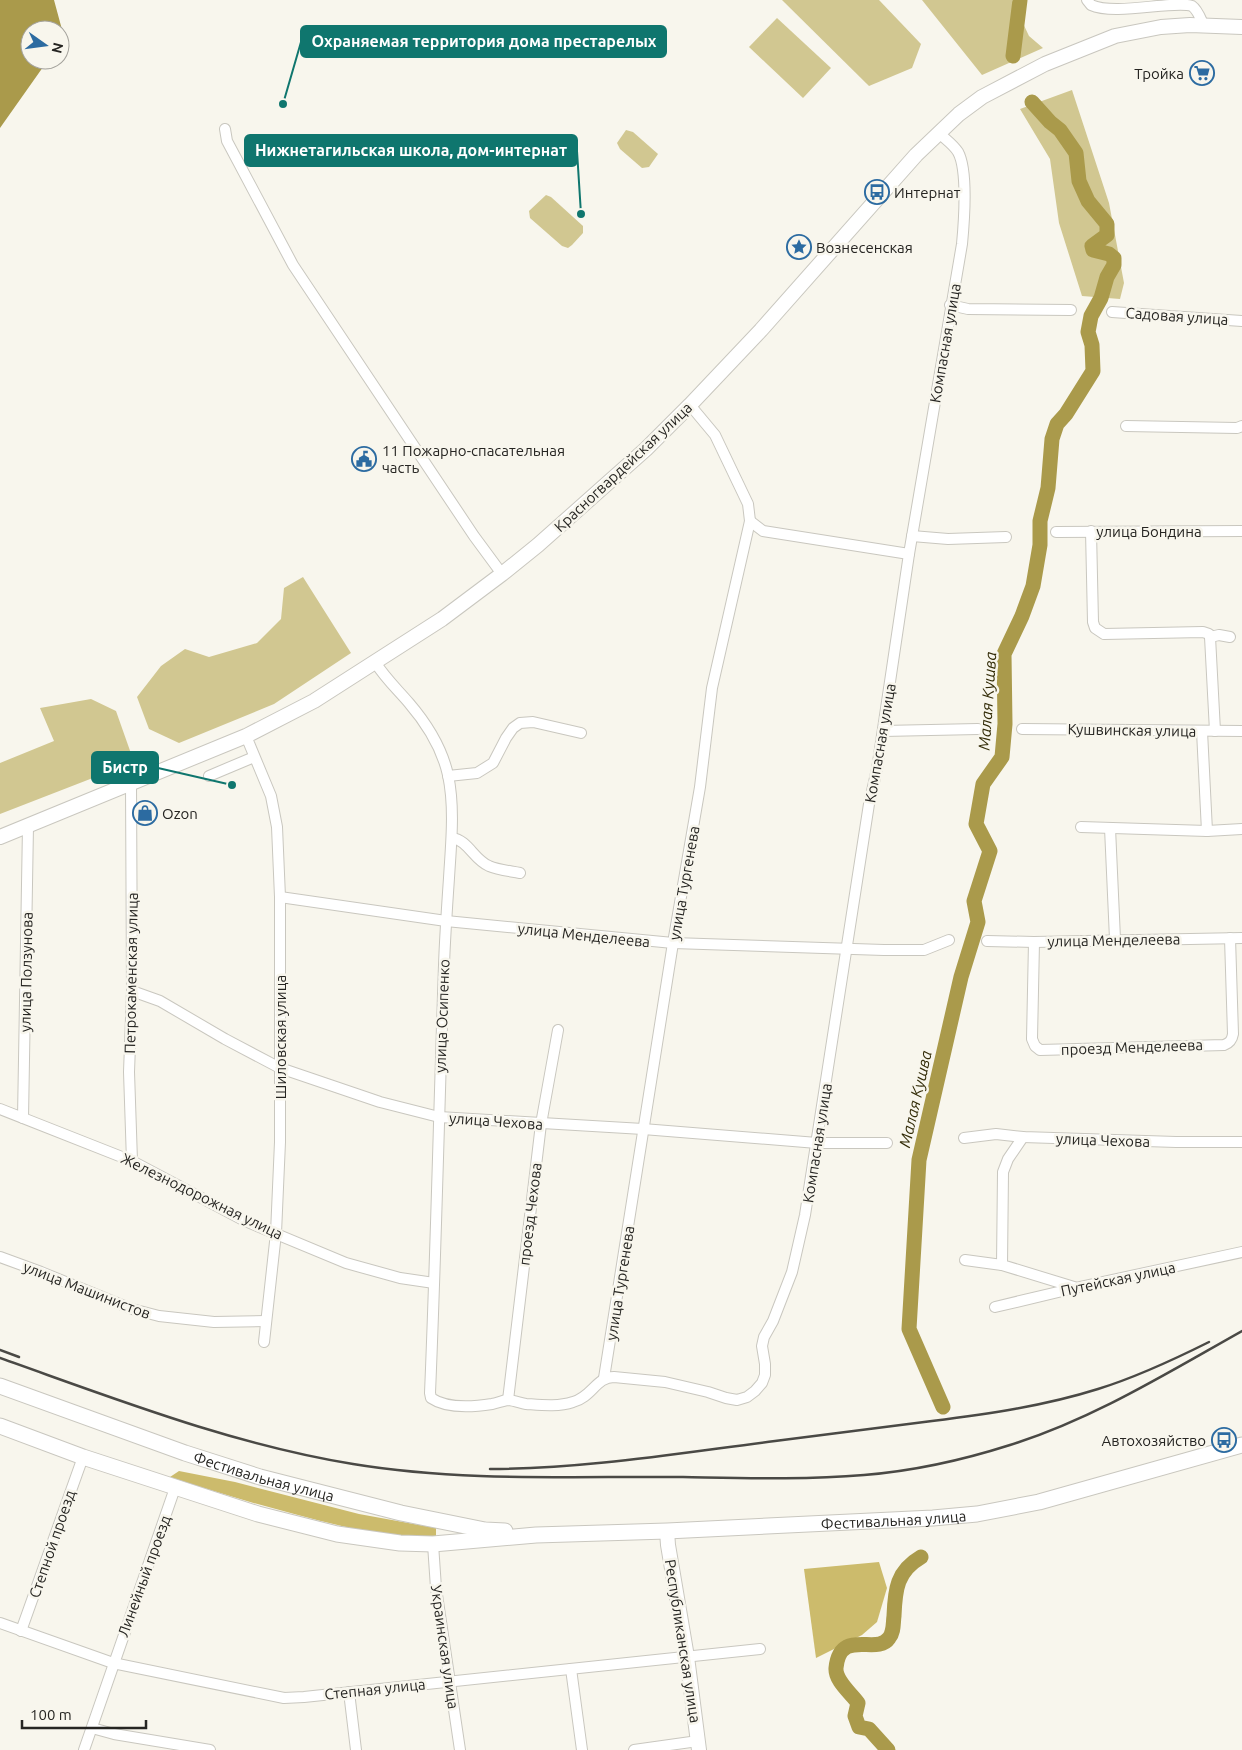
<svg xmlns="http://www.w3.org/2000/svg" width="1242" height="1750" font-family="Ubuntu,sans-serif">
  <rect width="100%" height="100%" fill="#f8f6ed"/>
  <!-- green -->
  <g fill="#d1c791">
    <path d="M782,0h97l42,44 -9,24 -43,18z"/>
    <path d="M922,0h90l17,36 14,12 -61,27z"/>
    <path d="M777,18l54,50 -28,30 -54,-51z"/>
    <path d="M1072,90l37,113 15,80 -4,16 -38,-3 -23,-73 -9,-64 -30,-50z"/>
    <path d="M626,130l7,2 25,22 -9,13 -7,1 -22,-19 -3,-6z"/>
    <path d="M546,195l5,2 32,29v7l-11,12 -4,3 -6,-2 -32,-28 -1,-7z"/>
    <path d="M303,577l48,76 -77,51 -95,39 -30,-14 -12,-32 24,-31 24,-17 24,8 48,-14 24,-24 3,-31z"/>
    <path d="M91,699l25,12 18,51 -134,52v-51l54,-22 -14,-33z"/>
  </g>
  <!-- forest -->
  <g fill="#ccbb6c">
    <path d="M179,1471l56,11 124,32 77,14v11c-47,-1 -93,-12 -138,-24 -43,-11 -86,-24 -128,-38z"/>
    <path d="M879,1562l8,26 -10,34 -15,13 -46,23 -12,-89z"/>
  </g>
  <!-- water -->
  <path fill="#aa9a4b" d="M0,0h54l10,37 -4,6v-13h-30v30h18l-48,68z"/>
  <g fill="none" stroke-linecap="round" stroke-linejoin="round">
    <!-- river -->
    <g stroke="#aa9a4b" stroke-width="15">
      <path d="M1013,56l7,-56"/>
      <path d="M943,1407l-34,-78 10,-169 42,-183 17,-55 -4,-21 16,-50 -14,-27 7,-40 19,-27 3,-33 -1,-70 18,-38 11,-30 7,-41v-24l8,-33 4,-49 5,-15 9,-10 27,-43 -1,-26 -4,-13 3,-16 10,-18 6,-21 7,-12v-7l-5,-4 -16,-4 -1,-4 15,-11v-11l-19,-23 -9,-20 -3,-28 -16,-23 -10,-8 -18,-20"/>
      <path d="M888,1750l-19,-21 -10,-2 -4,-11 3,-13c-7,-10 -23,-22 -22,-35 4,-41 41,-12 53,-30 5,-6 4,-15 5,-22 1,-27 3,-45 27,-59"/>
    </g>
    <defs>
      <g id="street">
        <path d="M1087,0l4,5c24,11 83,-5 101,1 6,4 9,14 12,20"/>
        <path d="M225,129l2,12 66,124 181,271 28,38"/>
        <path d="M950,305l18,4 103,1"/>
        <path d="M1112,312l130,9"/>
        <path d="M1126,426l111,2 5,-2"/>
        <path d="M750,521l13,10 146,23"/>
        <path d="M1091,531l2,91 2,6 9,6 99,-2 6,2 1,3 5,94"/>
        <path d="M1056,532l186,-1"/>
        <path d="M912,536l36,3 58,-2"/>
        <path d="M1210,637l9,-2 11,2"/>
        <path d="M375,662c10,16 22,27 34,41 18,21 33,45 39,72 7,33 3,69 1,103 -2,29 -4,58 -5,87 -5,143 -8,286 -14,428l1,5c16,11 42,9 61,6 5,-1 10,-3 15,-4 6,0 13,3 19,4 15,1 32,3 47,-2 19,-5 23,-25 41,-25l51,5 43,10 18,6 11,2 10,-3 8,-6 7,-8 3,-8v-11l-3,-18 2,-9 9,-16 19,-49 13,-57 64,-411 8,-35 32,-215 53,-310c2,-21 6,-74 -4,-92 -5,-8 -13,-13 -19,-19"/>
        <path d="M1022,729l220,2"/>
        <path d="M883,731l95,-2"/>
        <path d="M1202,731l5,100"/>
        <path d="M246,736l25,60 6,31 3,70v245l-4,91 -12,109"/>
        <path d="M209,776l45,-19"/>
        <path d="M448,776l29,-3 16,-10 13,-25 7,-10 7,-5 13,-1 48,11"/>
        <path d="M131,784l1,207 -3,81 3,89"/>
        <path d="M1081,827l126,4 35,-2"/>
        <path d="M1110,828l5,111"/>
        <path d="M452,838c16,2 22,22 37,28 9,4 21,5 31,7"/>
        <path d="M280,897l166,24 227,22 211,7h40l25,-10"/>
        <path d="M987,941l47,1 208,-4"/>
        <path d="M1034,942l-2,97 3,7 5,4 184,-5c6,-2 8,-5 9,-11l-3,-96"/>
        <path d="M132,991l28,10 65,38 55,29 100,34 59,15 204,12 174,14h70"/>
        <path d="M0,1109l132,52 113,60 101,42 54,15 34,5"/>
        <path d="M23,1118l5,-292"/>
        <path d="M1023,1137l-15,22 -5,13 -1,93 72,22"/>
        <path d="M964,1138l32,-4 27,3 153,5h66"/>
        <path d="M0,1257l41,15 91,37 27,7 55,6 52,-1"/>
        <path d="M965,1260l37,5"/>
        <path d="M995,1307l80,-19 167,-36"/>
        <path d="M604,1378l69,-435 27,-156 12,-99 38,-167 -2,-17 -33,-69 -25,-30"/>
        <path d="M508,1400l33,-276 17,-94"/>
        <path d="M433,1544l3,44 24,162"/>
        <path d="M0,1623l113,40 171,35 20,-1 456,-48"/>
        <path d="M21,1631l62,-174"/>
        <path d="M571,1669l11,81"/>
        <path d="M349,1692l7,58"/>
        <path d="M92,1728l22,6 96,16"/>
        <path d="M84,1750l91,-262"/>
        <path d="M634,1750l64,-9"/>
      </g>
      <g id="secondary">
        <path d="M0,837l246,-101 68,-35 128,-82 60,-45 36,-29 108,-96 44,-44 71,-75 155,-175 43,-41 23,-17 63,-33 70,-28 46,-9 29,-2 52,2"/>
        <path d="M667,1531l1,14 19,112 12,93"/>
      </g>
      <g id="primary">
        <path id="s1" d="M0,1386l185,67 75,24 141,36 84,17 20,1"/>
        <path id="s2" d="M0,1426l83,31 175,57 79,20 63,9 33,1 103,-9 131,-4 266,-13 44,-4 62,-12 203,-57"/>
      </g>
    </defs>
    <!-- street casing -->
    <use href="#street" stroke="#c9c7bf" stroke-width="12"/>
    <!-- secondary casing -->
    <use href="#secondary" stroke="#c9c7bf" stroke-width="16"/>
    <!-- primary casing -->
    <use href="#primary" stroke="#c9c7bf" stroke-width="17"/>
    <!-- street -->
    <use href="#street" stroke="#fff" stroke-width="10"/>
    <!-- secondary -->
    <use href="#secondary" stroke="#fff" stroke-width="14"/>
    <!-- primary -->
    <use href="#primary" stroke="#fff" stroke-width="15"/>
    <!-- rail -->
    <g stroke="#4a4945" stroke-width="2.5">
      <path d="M0,1350l19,7"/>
      <path d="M0,1358c116,41 231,86 353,106 109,18 220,12 330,13 60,1 121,3 181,-2 50,-4 99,-15 146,-30 83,-26 157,-72 232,-114"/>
      <path d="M490,1469c95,0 190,-16 285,-28 52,-7 105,-13 157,-20 56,-7 112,-15 166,-32 39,-12 75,-29 111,-47"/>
    </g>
  </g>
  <!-- icons -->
  <defs>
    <symbol id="supermarket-ring" viewBox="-11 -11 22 22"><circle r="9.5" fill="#f8f6ed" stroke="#2c6ba1" stroke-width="1.5"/><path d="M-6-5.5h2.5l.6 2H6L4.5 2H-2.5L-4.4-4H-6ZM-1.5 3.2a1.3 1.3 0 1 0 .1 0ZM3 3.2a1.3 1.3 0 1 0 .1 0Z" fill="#2c6ba1"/></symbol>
    <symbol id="bus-ring" viewBox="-11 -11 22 22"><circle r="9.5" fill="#f8f6ed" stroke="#2c6ba1" stroke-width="1.5"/><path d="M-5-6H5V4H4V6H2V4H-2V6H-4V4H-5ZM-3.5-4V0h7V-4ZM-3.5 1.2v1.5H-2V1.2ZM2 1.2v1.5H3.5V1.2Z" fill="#2c6ba1"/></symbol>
    <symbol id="sight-ring" viewBox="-11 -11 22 22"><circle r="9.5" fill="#f8f6ed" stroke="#2c6ba1" stroke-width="1.5"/><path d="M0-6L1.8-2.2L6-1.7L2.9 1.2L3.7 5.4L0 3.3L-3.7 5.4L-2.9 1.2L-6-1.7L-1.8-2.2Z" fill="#2c6ba1"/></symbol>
    <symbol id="civic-ring" viewBox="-11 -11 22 22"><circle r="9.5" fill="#f8f6ed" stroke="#2c6ba1" stroke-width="1.5"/><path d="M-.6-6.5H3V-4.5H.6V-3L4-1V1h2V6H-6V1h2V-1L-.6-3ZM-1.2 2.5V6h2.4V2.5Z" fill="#2c6ba1"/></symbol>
    <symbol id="shop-ring" viewBox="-11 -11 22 22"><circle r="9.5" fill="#f8f6ed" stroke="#2c6ba1" stroke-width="1.5"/><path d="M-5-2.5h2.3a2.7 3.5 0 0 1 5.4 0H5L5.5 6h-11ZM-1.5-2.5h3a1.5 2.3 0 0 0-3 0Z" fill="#2c6ba1"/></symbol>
  </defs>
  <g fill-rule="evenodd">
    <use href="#supermarket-ring" x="1188" y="59" width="28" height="28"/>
    <use href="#bus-ring" x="863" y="178" width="28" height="28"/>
    <use href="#sight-ring" x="785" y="233" width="28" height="28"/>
    <use href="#civic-ring" x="350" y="445" width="28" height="28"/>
    <use href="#shop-ring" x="131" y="799" width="28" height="28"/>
    <use href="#bus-ring" x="1210" y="1426" width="28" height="28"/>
  </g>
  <g text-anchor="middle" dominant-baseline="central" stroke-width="5" stroke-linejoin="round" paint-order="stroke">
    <!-- poi labels -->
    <g font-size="15" fill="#262522" stroke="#f8f6ed" text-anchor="start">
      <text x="1184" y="73" text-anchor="end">Тройка</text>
      <text x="894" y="192">Интернат</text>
      <text x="816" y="247">Вознесенская</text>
      <text x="382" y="450">11 Пожарно-спасательная<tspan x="382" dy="17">часть</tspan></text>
      <text x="162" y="813">Ozon</text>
      <text x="1206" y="1440" text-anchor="end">Автохозяйство</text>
    </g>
    <!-- street labels -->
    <g font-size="15" fill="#262522" stroke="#f8f6ed">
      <text transform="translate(1177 316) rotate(4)">Садовая улица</text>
      <text transform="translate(945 343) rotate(-80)">Компасная улица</text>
      <text transform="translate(623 467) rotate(-43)">Красногвардейская улица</text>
      <text x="1149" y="531">улица Бондина</text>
      <text transform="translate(1132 730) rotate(1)">Кушвинская улица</text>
      <text transform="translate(880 743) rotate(-80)">Компасная улица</text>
      <text transform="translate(684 883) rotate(-80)">улица Тургенева</text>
      <text transform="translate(584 935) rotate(6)">улица Менделеева</text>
      <text transform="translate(1114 940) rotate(-1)">улица Менделеева</text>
      <text transform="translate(26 972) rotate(-89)">улица Ползунова</text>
      <text transform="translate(131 973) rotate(-89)">Петрокаменская улица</text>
      <text transform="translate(442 1016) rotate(-88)">улица Осипенко</text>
      <text transform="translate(280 1037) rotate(-90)">Шиловская улица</text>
      <text transform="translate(1132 1047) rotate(-2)">проезд Менделеева</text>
      <text transform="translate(496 1121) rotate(4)">улица Чехова</text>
      <text transform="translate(1103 1140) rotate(2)">улица Чехова</text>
      <text transform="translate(817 1143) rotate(-81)">Компасная улица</text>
      <text transform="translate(202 1196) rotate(26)">Железнодорожная улица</text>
      <text transform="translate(530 1214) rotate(-83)">проезд Чехова</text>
      <text transform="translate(1118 1279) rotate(-12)">Путейская улица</text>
      <text transform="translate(620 1283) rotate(-81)">улица Тургенева</text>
      <text transform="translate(87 1290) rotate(21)">улица Машинистов</text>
      <text stroke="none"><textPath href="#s1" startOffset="279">Фестивальная улица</textPath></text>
      <text stroke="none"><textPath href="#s2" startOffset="912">Фестивальная улица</textPath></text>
      <text transform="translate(52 1544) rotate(-71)">Степной проезд</text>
      <text transform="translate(144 1576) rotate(-70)">Линейный проезд</text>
      <text transform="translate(683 1641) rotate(81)">Республиканская улица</text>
      <text transform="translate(445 1647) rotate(82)">Украинская улица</text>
      <text transform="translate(375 1689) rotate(-6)">Степная улица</text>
    </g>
    <!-- water labels -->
    <g font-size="16" font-style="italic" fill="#332c08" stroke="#f8f6ed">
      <text transform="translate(987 701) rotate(-86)">Малая Кушва</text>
      <text transform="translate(915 1099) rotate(-77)">Малая Кушва</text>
    </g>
  </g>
  <!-- callouts -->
  <path fill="none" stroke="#0f766e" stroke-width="2" d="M283 104L301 42M581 214L577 151M232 785L158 768"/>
  <g fill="#0f766e" stroke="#f8f6ed" stroke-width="2">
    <circle cx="283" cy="104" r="5"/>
    <circle cx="581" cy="214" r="5"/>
    <circle cx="232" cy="785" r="5"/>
  </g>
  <g fill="#0f766e" stroke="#0f766e" stroke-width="2">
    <rect x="301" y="26" width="365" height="31" rx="5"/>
    <rect x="245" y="135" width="332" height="31" rx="5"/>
    <rect x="92" y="752" width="66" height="31" rx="5"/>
  </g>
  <g font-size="16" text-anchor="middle" font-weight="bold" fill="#fff">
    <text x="484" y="47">Охраняемая территория дома престарелых</text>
    <text x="411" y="156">Нижнетагильская школа, дом-интернат</text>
    <text x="125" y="773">Бистр</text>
  </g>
  <!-- north arrow -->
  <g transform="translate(45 45) rotate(104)"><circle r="24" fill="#f8f6ed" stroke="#a4a29c"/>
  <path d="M0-4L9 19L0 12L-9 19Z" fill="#2c6ba1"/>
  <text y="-8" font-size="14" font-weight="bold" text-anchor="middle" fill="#262522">N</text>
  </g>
  <!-- scale -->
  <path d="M22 1720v8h124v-8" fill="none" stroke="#262522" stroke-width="2.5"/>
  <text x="30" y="1720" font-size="15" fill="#262522" stroke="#f8f6ed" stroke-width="4" paint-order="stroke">100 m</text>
</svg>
